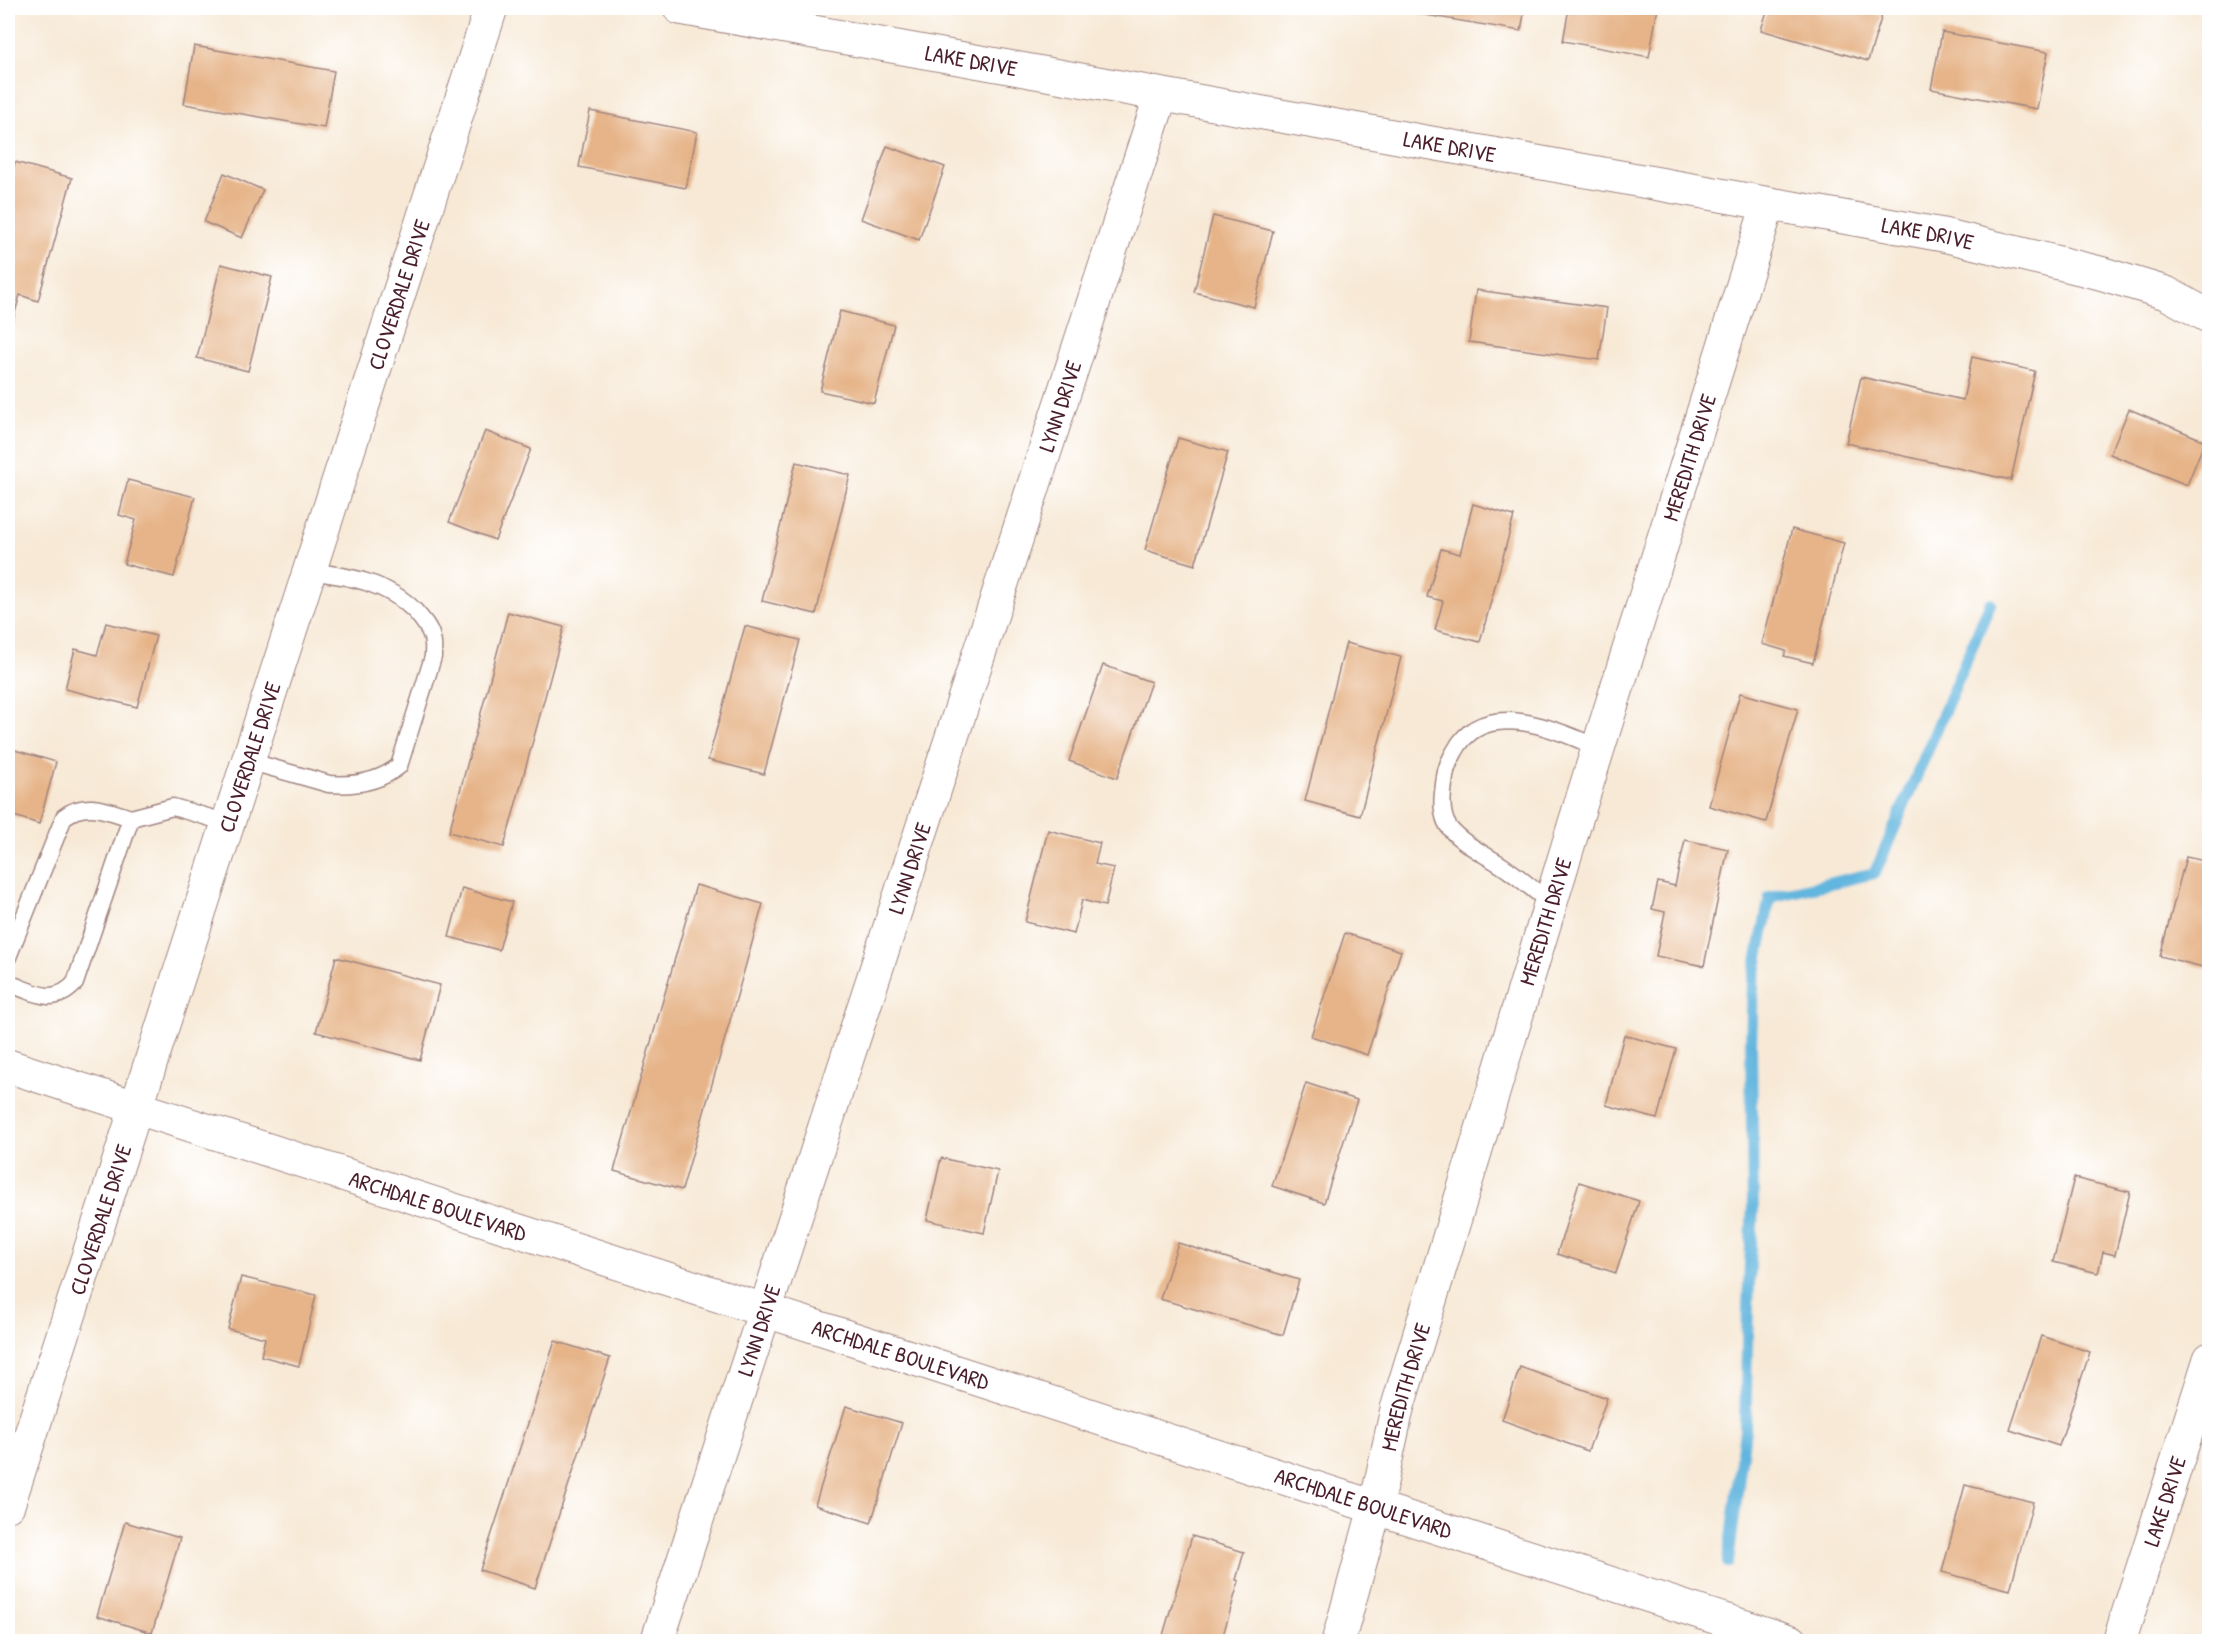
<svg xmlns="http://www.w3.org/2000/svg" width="2217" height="1649" font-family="'Patrick Hand',sans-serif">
  <rect width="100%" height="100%" fill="#fff"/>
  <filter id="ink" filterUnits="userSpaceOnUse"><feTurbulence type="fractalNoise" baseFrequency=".0167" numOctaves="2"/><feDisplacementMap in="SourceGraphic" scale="12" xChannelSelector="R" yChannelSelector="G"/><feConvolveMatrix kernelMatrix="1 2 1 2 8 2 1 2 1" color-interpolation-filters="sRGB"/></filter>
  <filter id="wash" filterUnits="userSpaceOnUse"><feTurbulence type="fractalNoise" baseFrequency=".008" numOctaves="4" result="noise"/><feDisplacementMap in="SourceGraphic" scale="24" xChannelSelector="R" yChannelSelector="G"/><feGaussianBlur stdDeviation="1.35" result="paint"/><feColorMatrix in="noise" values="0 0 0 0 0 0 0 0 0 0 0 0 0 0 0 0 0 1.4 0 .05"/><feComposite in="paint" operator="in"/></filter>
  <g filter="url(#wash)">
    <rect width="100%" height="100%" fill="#f7e9d6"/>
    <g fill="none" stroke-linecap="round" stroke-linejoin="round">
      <!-- stream -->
      <path stroke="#62b5de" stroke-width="12" d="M1728,1562l17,-132 3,-125 5,-100 -2,-161 2,-62 17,-85 105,-24 115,-269"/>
    </g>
    <g id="blocks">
      <!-- building -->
      <g fill="#e6b488">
        <path d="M1420,8h105l-4,23 -102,-17z"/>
        <path d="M1569,8h89l-9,49 -86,-16z"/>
        <path d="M1768,8h89l25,7 -14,46 -107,-31z"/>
        <path d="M1942,32l106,20 -11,57 -106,-20z"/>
        <path d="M194,46l140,25 -10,57 -140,-24z"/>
        <path d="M590,111l107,21 -11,56 -107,-21z"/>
        <path d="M887,146l58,21 -26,73 -58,-21z"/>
        <path d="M15,162l57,16 -34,123 -18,-6 -12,42v-149z"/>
        <path d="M224,173l39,17 -21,48 -38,-16z"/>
        <path d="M1213,216l60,15 -19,76 -60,-15z"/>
        <path d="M221,264l51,13 -24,94 -51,-13z"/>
        <path d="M1476,290l131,18 -8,52 -130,-18z"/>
        <path d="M840,311l54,14 -20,78 -54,-12z"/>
        <path d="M1972,357l63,14 -24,109 -165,-37 15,-66 102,23z"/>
        <path d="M2129,409l76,32 -18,44 -77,-31z"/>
        <path d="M485,431l46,18 -36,91 -46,-18z"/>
        <path d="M1178,438l50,14 -33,113 -50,-15z"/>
        <path d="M796,462l54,13 -34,139 -54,-13z"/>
        <path d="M128,480l67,17 -21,80 -50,-13 12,-44 -17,-5z"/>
        <path d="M1473,504l41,12 -34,126 -45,-12 8,-29 -16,-4 14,-48 19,5z"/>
        <path d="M1792,529l52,14 -31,120 -29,-7 2,-5 -24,-7z"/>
        <path d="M508,612l56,15 -60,220 -55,-15z"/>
        <path d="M106,623l50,13 -19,71 -72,-18 10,-40 22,6z"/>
        <path d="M745,626l55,14 -36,134 -56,-14z"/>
        <path d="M1346,643l55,14 -41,159 -55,-15z"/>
        <path d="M1103,665l48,17 -34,96 -48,-17z"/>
        <path d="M1740,693l58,16 -32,113 -57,-16z"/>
        <path d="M8,748l48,14 -17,62 -31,-10z"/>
        <path d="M1048,830l52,13 -5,21 19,4 -9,38 -23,-6 -8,34 -49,-12z"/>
        <path d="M1685,840l43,9 -24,117 -48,-10 9,-44 -13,-3 6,-27 17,4z"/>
        <path d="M2186,857l24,5v107l-50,-13z"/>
        <path d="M696,885l67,19 -81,286 -68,-19z"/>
        <path d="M462,888l50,14 -13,48 -50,-13z"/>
        <path d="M1345,933l56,18 -34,104 -56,-19z"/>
        <path d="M336,957l104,28 -20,75 -104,-28z"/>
        <path d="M1624,1035l52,14 -19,70 -51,-14z"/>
        <path d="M1306,1083l51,17 -33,103 -52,-17z"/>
        <path d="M941,1158l57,13 -14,62 -57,-13z"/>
        <path d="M2074,1178l56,14 -15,63 -12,-3 -5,21 -45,-11z"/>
        <path d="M1579,1182l60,19 -23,72 -59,-19z"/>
        <path d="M1178,1243l121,37 -16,55 -123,-36z"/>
        <path d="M241,1277l75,18 -17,71 -38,-10 4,-18 -37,-9z"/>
        <path d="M2041,1336l49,16 -31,94 -49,-16z"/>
        <path d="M555,1341l55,17 -75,230 -55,-18z"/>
        <path d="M1520,1367l87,31 -19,53 -86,-31z"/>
        <path d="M846,1406l56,17 -31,100 -56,-18z"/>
        <path d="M1965,1485l68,17 -23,88 -68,-18z"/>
        <path d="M125,1522l55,16 -28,95 -55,-17z"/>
        <path d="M1192,1536l52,16 -8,28 3,1 -18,61h-60z"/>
      </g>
    </g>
  </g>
  <g filter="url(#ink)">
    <use href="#blocks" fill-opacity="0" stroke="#a08480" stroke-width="1.5"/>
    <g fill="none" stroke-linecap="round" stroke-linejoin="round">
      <defs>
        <g id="service">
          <path d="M248,761l81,23c26,2 50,-2 70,-18l34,-109c0,-6 1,-13 -1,-19 -2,-10 -10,-19 -17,-27 -28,-29 -67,-35 -106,-40"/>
          <path d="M131,818l42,-11 55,16"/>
          <path d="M1550,903c-14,-11 -28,-24 -43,-34 -16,-12 -53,-28 -61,-47 -6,-14 -3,-31 -1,-45 1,-10 5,-17 10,-26 28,-54 102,-22 143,-3"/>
          <path d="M8,957l56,-140c21,-17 44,-6 67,1l-56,165c-21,24 -42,9 -67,0"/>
        </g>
        <g id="minor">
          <path id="s1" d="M680,8l1263,227 157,38 66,20 44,24"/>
          <path id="s2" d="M8,1066c594,195 1190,381 1784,576"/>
          <path id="s3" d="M8,1505l483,-1497"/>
          <path id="s4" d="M657,1642l504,-1547"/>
          <path id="s5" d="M1338,1642l38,-137 21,-96 184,-606 187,-598"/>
          <path id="s6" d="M2119,1642l91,-283"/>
        </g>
      </defs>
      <!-- service casing -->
      <use href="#service" stroke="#a08480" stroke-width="19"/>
      <!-- minor casing -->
      <use href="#minor" stroke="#a08480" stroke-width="35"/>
      <!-- service -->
      <use href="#service" stroke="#fff" stroke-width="16"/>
      <!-- minor -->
      <use href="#minor" stroke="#fff" stroke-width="33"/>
    </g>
  </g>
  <g text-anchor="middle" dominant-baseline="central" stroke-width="4.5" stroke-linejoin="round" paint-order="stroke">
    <!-- street labels -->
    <g font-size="22" fill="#4a1f2b" stroke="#fff">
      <text stroke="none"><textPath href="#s1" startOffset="296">LAKE DRIVE</textPath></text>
      <text stroke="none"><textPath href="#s1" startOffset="782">LAKE DRIVE</textPath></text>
      <text stroke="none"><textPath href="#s1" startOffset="1268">LAKE DRIVE</textPath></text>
      <text stroke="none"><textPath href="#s3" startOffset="1272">CLOVERDALE DRIVE</textPath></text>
      <text stroke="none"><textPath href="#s4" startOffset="1300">LYNN DRIVE</textPath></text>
      <text stroke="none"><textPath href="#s5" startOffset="1236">MEREDITH DRIVE</textPath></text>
      <text stroke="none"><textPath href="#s3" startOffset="786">CLOVERDALE DRIVE</textPath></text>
      <text stroke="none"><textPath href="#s4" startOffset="814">LYNN DRIVE</textPath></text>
      <text stroke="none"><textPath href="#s5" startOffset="750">MEREDITH DRIVE</textPath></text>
      <text stroke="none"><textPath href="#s2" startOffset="452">ARCHDALE BOULEVARD</textPath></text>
      <text stroke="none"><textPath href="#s3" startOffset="300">CLOVERDALE DRIVE</textPath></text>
      <text stroke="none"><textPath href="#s4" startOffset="328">LYNN DRIVE</textPath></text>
      <text stroke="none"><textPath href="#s2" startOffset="938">ARCHDALE BOULEVARD</textPath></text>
      <text stroke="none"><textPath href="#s5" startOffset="264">MEREDITH DRIVE</textPath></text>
      <text stroke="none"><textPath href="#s6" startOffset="148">LAKE DRIVE</textPath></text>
      <text stroke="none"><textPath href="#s2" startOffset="1424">ARCHDALE BOULEVARD</textPath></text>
    </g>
  </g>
  <!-- margin -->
  <rect width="2217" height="1649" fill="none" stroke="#fff" stroke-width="30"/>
</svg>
